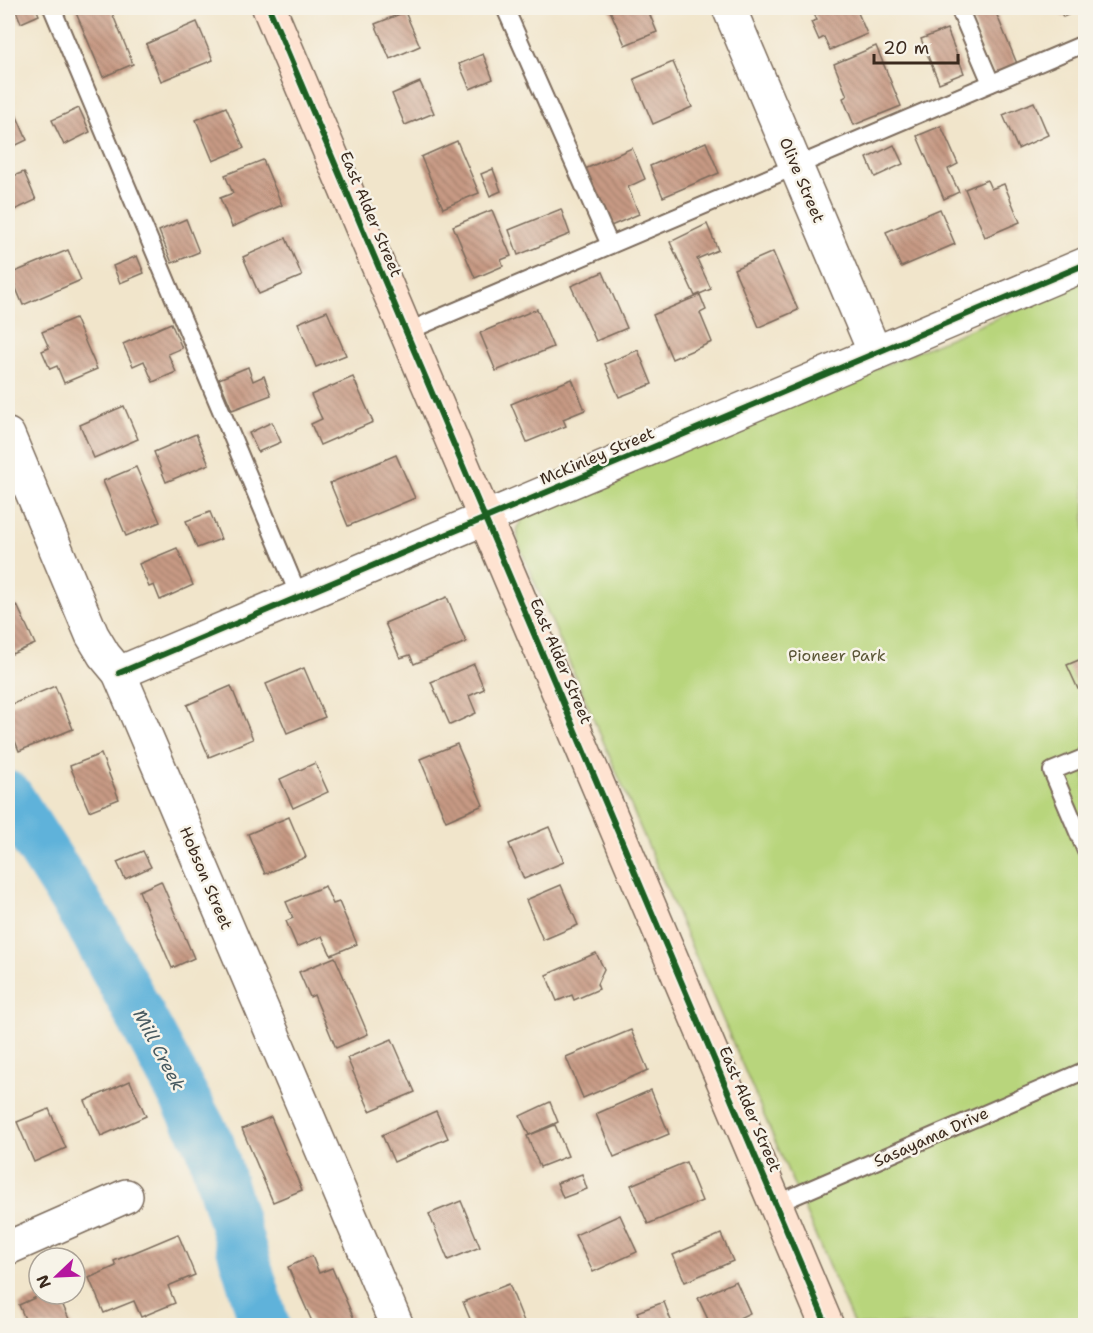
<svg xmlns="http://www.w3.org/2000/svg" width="1093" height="1333" font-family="'Shantell Sans',sans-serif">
  <defs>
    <pattern id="building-back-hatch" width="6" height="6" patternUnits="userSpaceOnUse" patternTransform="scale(1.5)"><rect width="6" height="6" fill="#c79a84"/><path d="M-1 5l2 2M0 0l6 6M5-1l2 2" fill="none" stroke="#a37e6b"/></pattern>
  </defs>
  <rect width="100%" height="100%" fill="#f7f3e8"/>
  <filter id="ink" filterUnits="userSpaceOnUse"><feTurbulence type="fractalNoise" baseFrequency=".0167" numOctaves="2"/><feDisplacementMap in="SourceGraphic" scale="12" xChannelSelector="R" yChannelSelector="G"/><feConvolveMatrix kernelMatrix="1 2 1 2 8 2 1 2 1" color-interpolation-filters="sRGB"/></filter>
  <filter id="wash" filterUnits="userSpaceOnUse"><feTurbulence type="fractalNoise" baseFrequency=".008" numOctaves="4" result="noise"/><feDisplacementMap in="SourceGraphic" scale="24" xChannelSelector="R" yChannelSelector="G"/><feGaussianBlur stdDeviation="1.35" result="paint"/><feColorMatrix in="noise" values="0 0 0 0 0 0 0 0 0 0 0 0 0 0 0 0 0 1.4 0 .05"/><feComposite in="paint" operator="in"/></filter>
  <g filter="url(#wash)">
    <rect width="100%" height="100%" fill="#f1e5cb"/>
    <!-- park -->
    <path fill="#b8d57b" stroke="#7a804c" stroke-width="1.5" d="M1085,281v1044h-231l-336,-782 -1,-15 7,-11z"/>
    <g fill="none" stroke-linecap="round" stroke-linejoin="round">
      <!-- river -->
      <path stroke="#5eb2da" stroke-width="50" d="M8,796l87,136 115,213 55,181"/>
    </g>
    <g id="blocks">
      <!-- building -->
      <g fill="url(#building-back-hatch)">
        <path d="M15,8h21l3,7 -18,8z"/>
        <path d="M74,8h36l23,56 -30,13z"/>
        <path d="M609,8h38l10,24 -32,13z"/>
        <path d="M811,8h45l11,26 -37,16 -6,-13 -5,3 -8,-18 6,-2z"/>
        <path d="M968,8h26l24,58 -23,9z"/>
        <path d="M1059,8h25l-21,9z"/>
        <path d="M405,12l15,34 -30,13 -15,-35z"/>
        <path d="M197,22l16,38 -52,21 -15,-37z"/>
        <path d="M947,29l17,44 -25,10 -18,-44z"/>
        <path d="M876,46l25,60 -47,19 -11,-27 4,-2 -13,-32z"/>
        <path d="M483,54l10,25 -23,10 -11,-25z"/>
        <path d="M673,62l19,45 -39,17 -19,-45z"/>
        <path d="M420,82l14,31 -29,12 -13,-31z"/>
        <path d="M1034,102l14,33 -30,14 -15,-34z"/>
        <path d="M12,105l15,35 -19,9v-42z"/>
        <path d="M226,107l18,41 -31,13 -17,-41z"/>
        <path d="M79,108l11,24 -26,13 -12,-25z"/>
        <path d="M941,126l17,38 -10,5 11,23 -15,7 -27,-63z"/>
        <path d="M457,141l22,52 -36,15 -22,-51z"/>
        <path d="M706,142l13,31 -56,24 -13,-31z"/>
        <path d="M894,145l9,19 -28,13 -8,-19z"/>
        <path d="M632,148l13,31 -17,8 11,27 -33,14 -23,-58z"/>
        <path d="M263,160l19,45 -50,22 -12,-29 13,-5 -8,-18z"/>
        <path d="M493,169l8,22 -11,5 -9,-22z"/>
        <path d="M24,172l12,28 -28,13v-35z"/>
        <path d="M987,180l4,9 13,-5 16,38 -35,15 -20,-48z"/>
        <path d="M561,209l9,25 -52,21 -9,-25z"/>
        <path d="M940,209l15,35 -54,23 -15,-35z"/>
        <path d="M492,210l19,46 -10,4 2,6 -28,12 -22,-52z"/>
        <path d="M186,219l13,33 -27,11 -13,-32z"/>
        <path d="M707,224l11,26 -21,9 14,30 -16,7 -25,-54z"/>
        <path d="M286,238l16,38 -43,18 -16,-37z"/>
        <path d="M68,250l13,30 -58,25 -13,-31z"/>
        <path d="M773,252l25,58 -39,17 -25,-58z"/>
        <path d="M137,256l7,17 -24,10 -7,-17z"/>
        <path d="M603,272l24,56 -31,13 -25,-55z"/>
        <path d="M700,295l6,15 -6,3 12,29 -40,17 -19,-44z"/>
        <path d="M537,309l16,38 -57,24 -16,-38z"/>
        <path d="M327,311l19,44 -30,12 -18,-44z"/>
        <path d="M75,318l22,51 -33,14 -7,-17 -7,3 -8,-18 7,-3 -7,-16z"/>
        <path d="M171,323l11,25 -14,6 8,18 -23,10 -9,-21 -11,5 -10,-22z"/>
        <path d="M638,350l14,34 -33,13 -14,-33z"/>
        <path d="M248,367l5,14 11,-5 7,19 -39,15 -13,-31z"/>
        <path d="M353,377l20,45 -53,23 -9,-21 11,-5 -11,-24z"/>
        <path d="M572,379l13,31 -22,9 3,7 -39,16 -16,-38z"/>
        <path d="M124,406l14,33 -44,19 -14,-33z"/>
        <path d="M272,422l9,20 -23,10 -9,-19z"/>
        <path d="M196,434l13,30 -43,18 -12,-30z"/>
        <path d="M396,455l19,43 -67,28 -18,-43z"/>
        <path d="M136,467l24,55 -34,14 -23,-55z"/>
        <path d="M210,512l11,27 -24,9 -11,-27z"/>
        <path d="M177,548l16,37 -33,15 -6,-15 -5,2 -10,-23z"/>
        <path d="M447,597l19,45 -52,22 -4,-9 -10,3 -15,-35z"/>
        <path d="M17,605l18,39 -23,10 -4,-12v-33z"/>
        <path d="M1086,657v29l-8,3 -11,-24z"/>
        <path d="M474,664l10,25 -15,7 7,17 -26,12 -19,-43z"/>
        <path d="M304,668l21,49 -38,16 -21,-49z"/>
        <path d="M55,686l18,43 -54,22 -11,-28v-17z"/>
        <path d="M231,686l22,53 -44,18 -22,-52z"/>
        <path d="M457,744l26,61 -37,16 -26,-62z"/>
        <path d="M101,754l18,45 -30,12 -19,-45z"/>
        <path d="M315,763l13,29 -35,16 -13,-29z"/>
        <path d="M289,817l17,40 -41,17 -17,-40z"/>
        <path d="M549,827l15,35 -40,17 -15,-35z"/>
        <path d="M143,851l8,16 -26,12 -8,-17z"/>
        <path d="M161,881l33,77 -22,10 -33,-77z"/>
        <path d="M561,885l17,40 -35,15 -17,-40z"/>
        <path d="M325,886l8,18 6,-2 18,42 -26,11 -9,-19 -25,11 -11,-26 7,-3 -7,-16z"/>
        <path d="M596,953l8,16 -7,15 2,5 -25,11 -2,-5 -15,6 -11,-26z"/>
        <path d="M335,957l33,77 -32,14 -22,-53 -4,2 -11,-25z"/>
        <path d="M631,1030l17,40 -65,28 -17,-41z"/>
        <path d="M392,1039l23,53 -45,19 -23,-53z"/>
        <path d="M130,1081l16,35 -45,20 -16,-35z"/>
        <path d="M651,1090l18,44 -55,23 -18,-43z"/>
        <path d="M550,1102l8,20 -29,13 -9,-19z"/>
        <path d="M49,1109l17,39 -32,14 -17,-40z"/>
        <path d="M436,1111l12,27 -54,24 -12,-27z"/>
        <path d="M271,1117l31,73 -29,12 -31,-73z"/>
        <path d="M555,1125l13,31 -28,11 -13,-31z"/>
        <path d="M686,1162l16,39 -54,23 -17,-39z"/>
        <path d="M582,1174l5,15 -24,9 -6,-15z"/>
        <path d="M461,1201l19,46 -32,13 -19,-46z"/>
        <path d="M620,1215l17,37 -44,20 -18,-37z"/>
        <path d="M178,1234l17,41 -27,11 7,17 -34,14 -7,-16 -30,12 -15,-35 27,-12 -2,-5z"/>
        <path d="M721,1234l12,27 -48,21 -12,-27z"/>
        <path d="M312,1256l7,17 13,-5 25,58h-43l-26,-59z"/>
        <path d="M736,1281l14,32 -28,13h-11l-13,-28z"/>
        <path d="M509,1284l16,40 -52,2 -10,-24z"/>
        <path d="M43,1294h15l14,32h-44l-9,-21z"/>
        <path d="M664,1302l9,24h-31l-5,-14z"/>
      </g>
    </g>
  </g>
  <g filter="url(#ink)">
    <use href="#blocks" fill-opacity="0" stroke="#7b6b5b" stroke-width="1.5"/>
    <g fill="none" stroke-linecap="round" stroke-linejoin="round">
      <defs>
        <g id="service">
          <path d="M52,8l247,588"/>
          <path d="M505,8l105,237"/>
          <path d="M959,8l32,75"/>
          <path d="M406,332l680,-289"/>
          <path d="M1086,757l-34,14 34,80"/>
          <path d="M776,1204l310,-134"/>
        </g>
        <g id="minor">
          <path d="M729,8l146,345"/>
          <path d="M8,435l84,200 12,20 15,18 278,653"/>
          <path d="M119,673l967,-409"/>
          <path d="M8,1248l118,-52"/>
        </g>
        <path id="secondary" d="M269,8l558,1318"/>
      </defs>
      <!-- service casing -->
      <use href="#service" stroke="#7b6b5b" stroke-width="20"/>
      <!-- minor casing -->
      <use href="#minor" stroke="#7b6b5b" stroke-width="36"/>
      <!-- secondary casing -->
      <use href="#secondary" stroke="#7b6b5b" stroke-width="36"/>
      <!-- service -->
      <use href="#service" stroke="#fff" stroke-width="16"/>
      <!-- minor -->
      <use href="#minor" stroke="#fff" stroke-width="33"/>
      <!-- secondary -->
      <use href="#secondary" stroke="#fee3d1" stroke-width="33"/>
      <defs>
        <g id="cycleway">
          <path d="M269,8l558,1318"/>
          <path d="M119,673l967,-409"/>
        </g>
      </defs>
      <!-- cycleway casing -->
      <use href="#cycleway" stroke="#f7f3e8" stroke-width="10"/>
      <!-- cycleway -->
      <use href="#cycleway" stroke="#1b5e20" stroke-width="6"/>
    </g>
  </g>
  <g text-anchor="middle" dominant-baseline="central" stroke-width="5" stroke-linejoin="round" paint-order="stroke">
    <!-- street labels -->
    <g font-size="16" fill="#3b2a1e" stroke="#f7f3e8">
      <text transform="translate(802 180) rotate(67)">Olive Street</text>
      <text transform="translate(371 214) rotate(67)">East Alder Street</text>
      <text transform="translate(597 456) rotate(-23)">McKinley Street</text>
      <text transform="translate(561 661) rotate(67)">East Alder Street</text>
      <text transform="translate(206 878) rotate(67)">Hobson Street</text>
      <text transform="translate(750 1109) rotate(67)">East Alder Street</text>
      <text transform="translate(931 1137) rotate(-24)">Sasayama Drive</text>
    </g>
    <!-- park labels -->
    <g font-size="16" fill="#5a5535" stroke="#f7f3e8">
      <text x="837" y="655">Pioneer Park</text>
    </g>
    <!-- water labels -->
    <g font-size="18" font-style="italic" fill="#475a60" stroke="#f7f3e8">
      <text transform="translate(159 1050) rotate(62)">Mill Creek</text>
    </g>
  </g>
  <!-- margin -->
  <rect width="1093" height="1333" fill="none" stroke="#f7f3e8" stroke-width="30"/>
  <!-- north arrow -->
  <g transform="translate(57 1276) rotate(247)"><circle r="28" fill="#f7f3e8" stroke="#aca397" stroke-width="1.5"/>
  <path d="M0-4.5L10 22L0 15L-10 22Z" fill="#b5179e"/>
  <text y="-9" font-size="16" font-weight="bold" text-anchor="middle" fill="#3b2a1e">N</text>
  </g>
  <!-- scale -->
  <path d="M874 54v9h84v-9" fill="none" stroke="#3b2a1e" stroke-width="3"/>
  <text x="883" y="54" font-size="18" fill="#3b2a1e" stroke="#f7f3e8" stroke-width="4.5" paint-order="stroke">20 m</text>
</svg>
